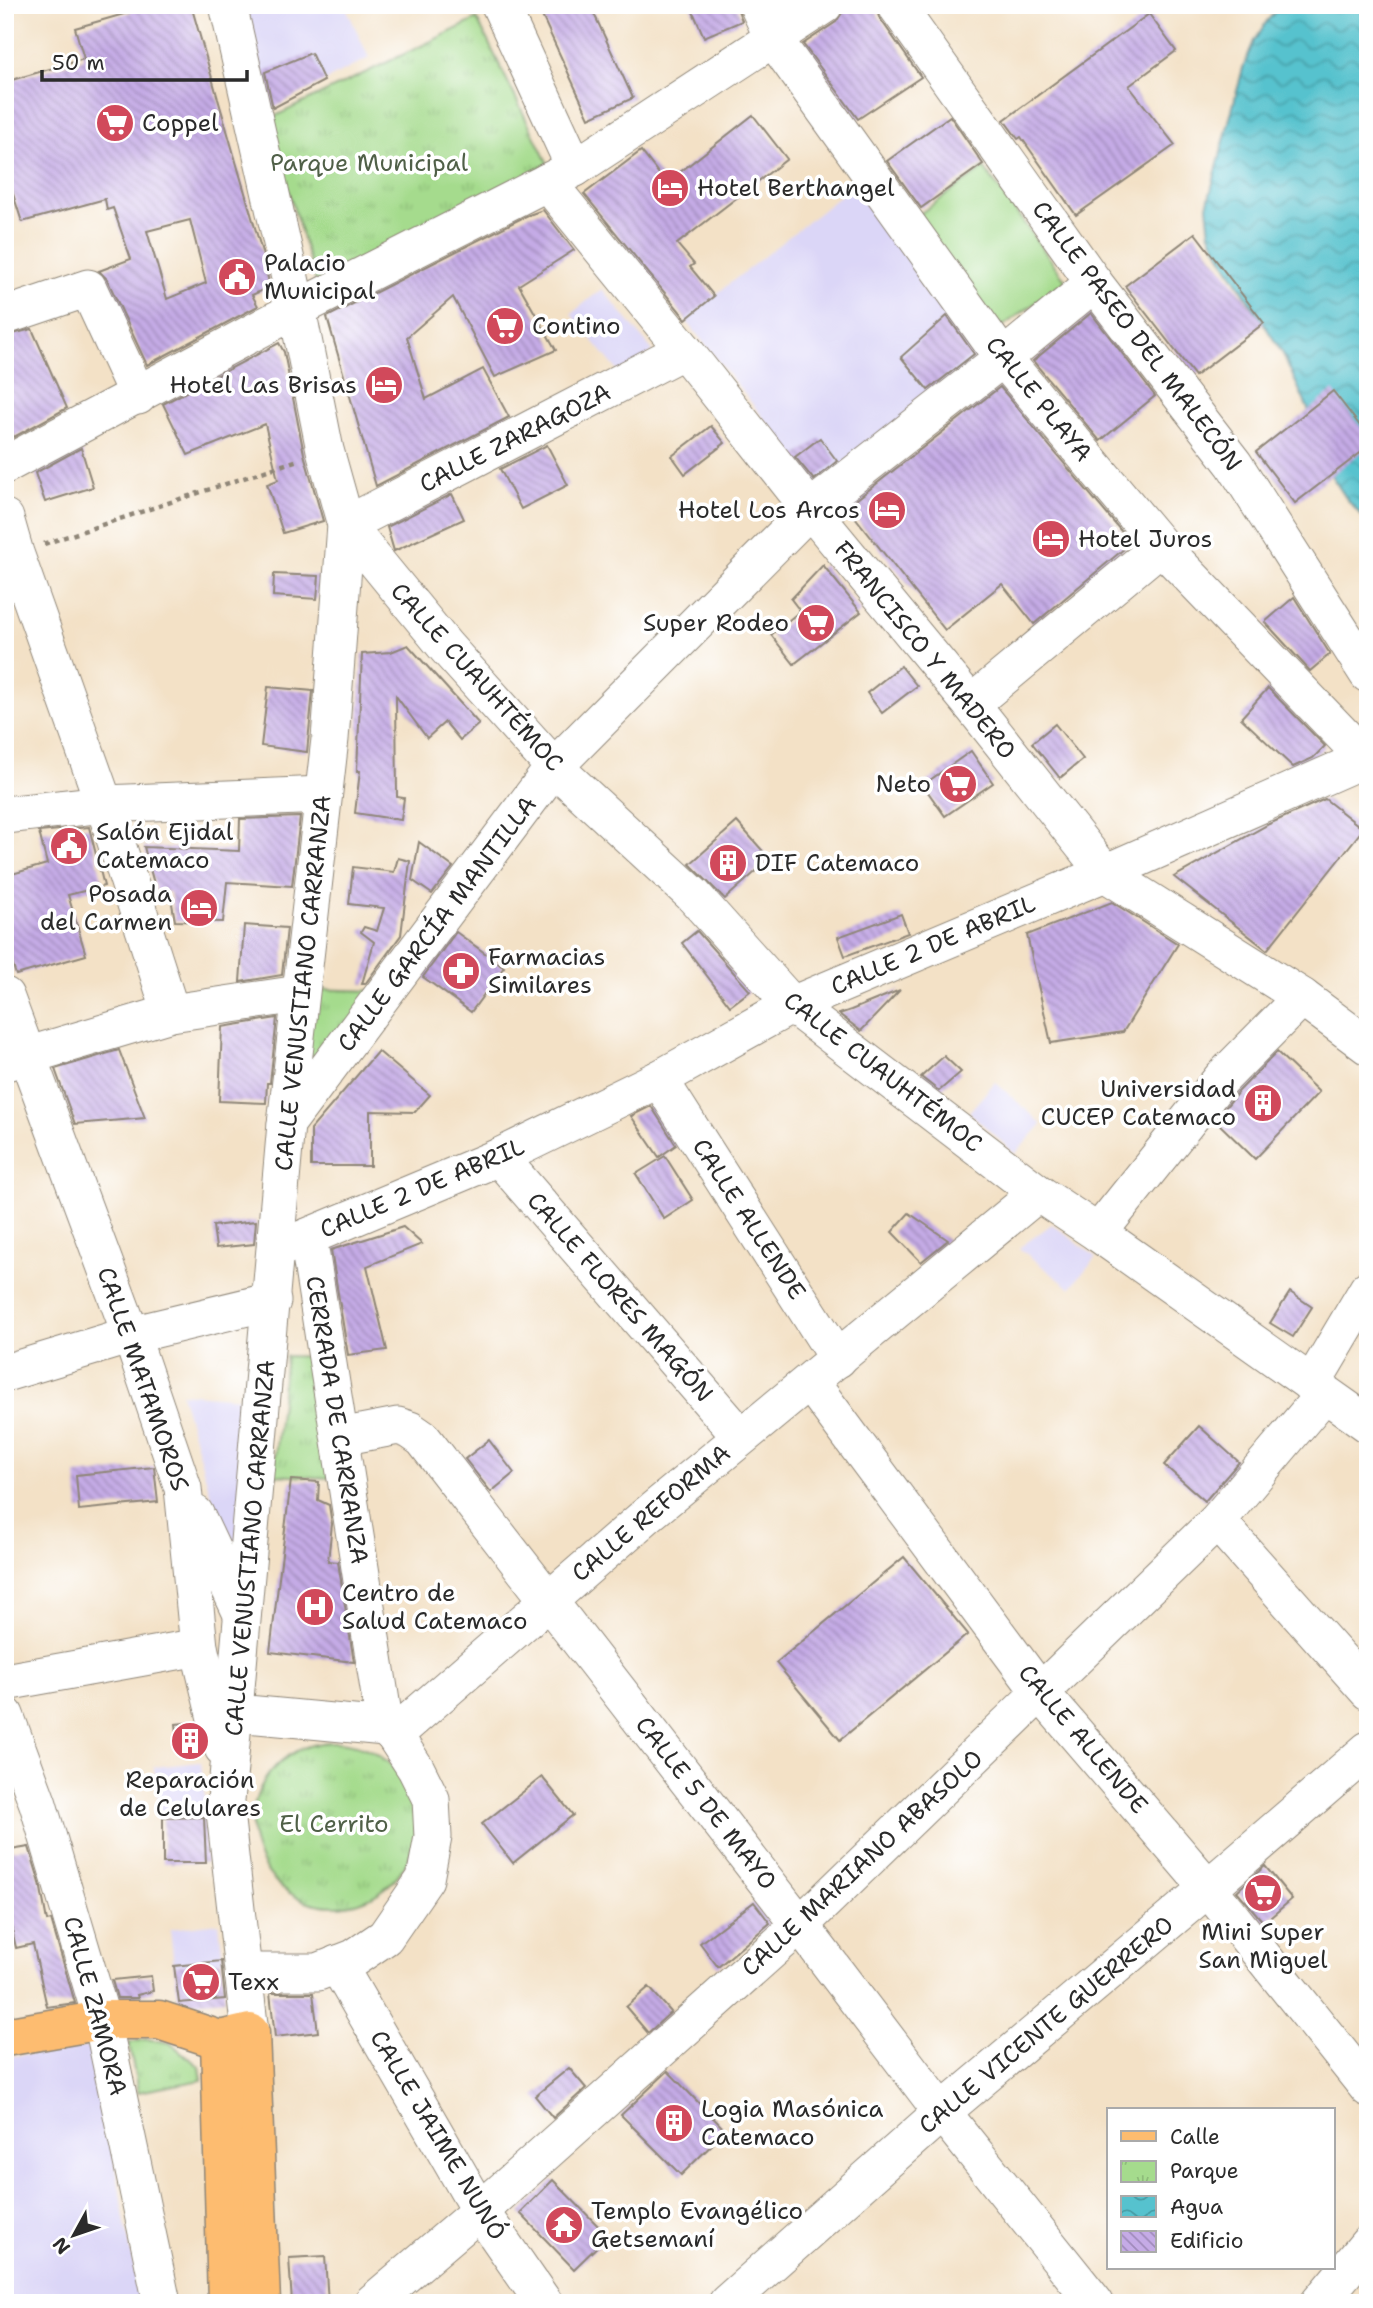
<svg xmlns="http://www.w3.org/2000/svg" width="1373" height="2308" font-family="'Shantell Sans',sans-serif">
  <defs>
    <pattern id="park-tufts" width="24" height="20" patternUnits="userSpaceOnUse" patternTransform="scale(1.75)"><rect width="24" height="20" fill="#a5db8d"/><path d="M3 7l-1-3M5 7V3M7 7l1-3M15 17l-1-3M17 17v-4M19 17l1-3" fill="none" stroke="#8ebc7a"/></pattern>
    <pattern id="water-waves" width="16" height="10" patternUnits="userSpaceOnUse" patternTransform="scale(1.75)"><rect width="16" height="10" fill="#56c2ce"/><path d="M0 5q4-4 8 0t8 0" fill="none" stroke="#479ea7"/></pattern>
    <pattern id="building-back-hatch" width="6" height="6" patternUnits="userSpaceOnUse" patternTransform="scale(1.75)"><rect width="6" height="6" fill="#c5abe6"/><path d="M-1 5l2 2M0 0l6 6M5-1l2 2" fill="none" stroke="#a08bbb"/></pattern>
  </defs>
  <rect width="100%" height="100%" fill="#fff"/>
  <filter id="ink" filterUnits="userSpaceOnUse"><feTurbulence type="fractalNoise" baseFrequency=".0143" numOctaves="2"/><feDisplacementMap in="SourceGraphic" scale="14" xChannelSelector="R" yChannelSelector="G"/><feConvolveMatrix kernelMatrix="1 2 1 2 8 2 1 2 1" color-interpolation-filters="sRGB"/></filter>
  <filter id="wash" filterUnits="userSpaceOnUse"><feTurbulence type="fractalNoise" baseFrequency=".00686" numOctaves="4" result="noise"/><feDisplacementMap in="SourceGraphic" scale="28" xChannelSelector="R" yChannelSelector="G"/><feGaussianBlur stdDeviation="1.57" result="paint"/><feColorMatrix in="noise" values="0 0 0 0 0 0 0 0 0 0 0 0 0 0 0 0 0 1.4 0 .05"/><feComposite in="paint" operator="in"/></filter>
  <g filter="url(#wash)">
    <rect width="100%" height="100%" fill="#f3e1c6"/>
    <!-- built -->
    <g fill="#dbd6f7">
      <path d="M239,5h106l24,53 -100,52z"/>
      <path d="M854,185l134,169 -169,134 -134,-169z"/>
      <path d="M602,289l51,62 -31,25 -51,-62z"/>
      <path d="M995,1082l47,42 -27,30 -46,-42z"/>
      <path d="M1052,1224l44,33 -26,31 -51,-40z"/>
      <path d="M181,1393l73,6 -11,147 -18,-2z"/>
      <path d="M201,1762l5,50 -46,4 -6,-49z"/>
      <path d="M219,1923l4,37 -49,6 -4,-37z"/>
      <path d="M97,2046l27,172 18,85h-137v-246z"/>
    </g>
    <!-- park -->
    <g fill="url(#park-tufts)" stroke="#68835c" stroke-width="2">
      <path d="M477,19l71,145 -232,118 -49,-162z"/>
      <path d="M308,989l68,2 -73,92z"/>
      <path d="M286,1356l36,1 7,121 -56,-3z"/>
      <circle cx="334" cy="1824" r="82"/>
      <path d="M147,2039l23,4 30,24 2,13 -64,12 -9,-49z"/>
    </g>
    <!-- pitch -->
    <path fill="#a5db8d" stroke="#68835c" stroke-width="2" d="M984,168l82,113 -73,52 -82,-113z"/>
    <!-- water -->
    <path fill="url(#water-waves)" stroke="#40767c" stroke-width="2" d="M1281,5h87v517l-20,-21 -17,-26 -23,-66 -25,-55 -61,-96 -12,-24 -3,-28 36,-138 11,-27 13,-20z"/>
    <g id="blocks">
      <!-- building -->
      <g fill="url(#building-back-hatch)" fill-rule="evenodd">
        <path d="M130,5h61l71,247 8,35 -18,8 6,11 -111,59 -40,-86 -8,-8 32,-12 -18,-51 -6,2 -2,-11 -83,23 -17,-53v-87l79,-23 -9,-31 56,-16zM190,220l16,63 -39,16 -20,-68z"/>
        <path d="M537,5h53l43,93 -44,20z"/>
        <path d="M690,5h46l6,16 -38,16z"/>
        <path d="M847,5h28l4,12 42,60 -63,42 -55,-75 33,-22z"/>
        <path d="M1149,14l27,37 -47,35 46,59 -99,70 -55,-78 -3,2 -14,-19z"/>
        <path d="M311,53l13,28 -51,27 -8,-36z"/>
        <path d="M753,115l34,44 -110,85 17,20 -4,3 24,29 -28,23 -102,-125 57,-43 25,32z"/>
        <path d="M950,116l33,48 -62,44 -34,-47z"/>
        <path d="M543,210l31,40 -55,35 37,65 -61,27 -42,-80 -46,40 19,62 57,-30 26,48 -133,69 -49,-169 199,-101z"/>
        <path d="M1195,233l69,90 -69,53 -70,-90z"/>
        <path d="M1091,313l64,83 -55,45 -67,-80z"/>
        <path d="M947,316l27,38 -46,36 -27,-33z"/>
        <path d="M32,329l35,79 -53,29 -9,-11v-90z"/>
        <path d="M279,343l5,9 20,102 19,67 -40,12 -16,-49 11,-4 -13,-56 -77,31 -25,-51z"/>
        <path d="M1000,387l131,156 -97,81 -32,-40 -57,46 -98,-123z"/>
        <path d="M1333,391l35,45v11l-73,56 -39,-51z"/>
        <path d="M711,426l14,17 -40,31 -13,-18z"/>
        <path d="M820,438l17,23 -23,19 -19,-23z"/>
        <path d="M547,445l21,40 -47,24 -21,-40z"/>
        <path d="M81,448l12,39 -48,15 -10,-29z"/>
        <path d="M452,494l12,25 -70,32 -7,-24z"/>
        <path d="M823,565l38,47 -67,52 -23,-29 29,-24 -9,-12z"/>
        <path d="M274,574l45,2 -2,23 -44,-3z"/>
        <path d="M1294,597l36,57 -20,17 -45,-49z"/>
        <path d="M408,645l71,79 -19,16 -15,-18 -18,16 -31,-42 1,101 7,1 -3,22 -46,-7 5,-42h-3l5,-117 29,-2z"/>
        <path d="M901,666l16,20 -35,27 -15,-20z"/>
        <path d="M268,687l45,4 -6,61 -46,-6z"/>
        <path d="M1268,688l57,58 -12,12 -20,9 -52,-49z"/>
        <path d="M1055,724l28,35 -23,19 -28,-35z"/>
        <path d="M971,751l22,32 -48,33 -22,-31z"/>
        <path d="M1325,799l38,30 -96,121 -93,-73 95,-53z"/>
        <path d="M300,817l-8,69 -65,-4 -4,40 -48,-1 -5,-29 -14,-1 -12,-44 95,4 1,-32z"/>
        <path d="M737,822l33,37 -45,40 -35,-35z"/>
        <path d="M89,827l15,59 -36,9 18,60 -70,20 -11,-34v-65l42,-12 -8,-32z"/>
        <path d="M419,842l34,25 -21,27 -20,-14z"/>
        <path d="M398,858l12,3 -9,74 -36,49h-3l12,-42 -13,-10 3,-5 13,4 7,-23 -35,-4 4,-37 41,5z"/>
        <path d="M1112,902l66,42 -55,88 -72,11 -24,-108z"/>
        <path d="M901,914l7,19 -63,23 -7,-19z"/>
        <path d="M244,925l43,3 -5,47 -42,7z"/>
        <path d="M697,931l53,60 -20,15 -48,-63z"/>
        <path d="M456,932l48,35 -33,45 -48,-35z"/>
        <path d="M900,990l-39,41 -22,-17 12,-4z"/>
        <path d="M277,1018l-7,65h-3l-1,20 -47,-2 3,-74z"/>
        <path d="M119,1050l26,68 -70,6 -20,-55z"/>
        <path d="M378,1051l52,44 -15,17 -45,-1v55h-59v-37z"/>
        <path d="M1277,1052l42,40 -64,67 -40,-39 23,-28z"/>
        <path d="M944,1056l17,16 -22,19 -18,-14z"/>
        <path d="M651,1106l25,39 -17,12 -28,-41z"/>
        <path d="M665,1156l28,44 -29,19 -28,-45z"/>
        <path d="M909,1213l39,27 -27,22 -29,-30z"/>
        <path d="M256,1221l-2,23 -38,4 -3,-22z"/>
        <path d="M403,1227l19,17 -55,22 20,84 -39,5 -17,-105z"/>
        <path d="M1290,1292l22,15 -19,30 -23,-14z"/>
        <path d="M1199,1426l40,36 -34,39 -41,-36z"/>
        <path d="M489,1440l25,33 -23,19 -26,-33z"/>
        <path d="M154,1467l4,35 -79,8 -3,-35z"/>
        <path d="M291,1480l28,2 -1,18 11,5 3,19 -4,37 10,1 16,100 -84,-10z"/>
        <path d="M904,1557l64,77 -128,106 -64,-77z"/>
        <path d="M195,1722l6,23 -22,3 -3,-24z"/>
        <path d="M542,1777l31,38 -60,48 -31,-39z"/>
        <path d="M204,1817l2,46h-43v-45z"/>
        <path d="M29,1847l11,36 7,38 4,-1 24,83 -28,4 -14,-63 -17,4 -11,-52v-45z"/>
        <path d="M1265,1866l27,33 -28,24 -27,-32z"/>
        <path d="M754,1902l16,21 -52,44 -18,-24z"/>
        <path d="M221,1961l4,38 -46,4 -5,-37z"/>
        <path d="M151,1976l2,15 -16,4 1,3h-21l-5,-18z"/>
        <path d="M649,1987l22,25 -23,21 -22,-26z"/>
        <path d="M270,1993h43l5,39 -43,5z"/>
        <path d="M569,2068l17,20 -33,30 -18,-22z"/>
        <path d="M668,2071l58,60 -45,44 -60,-60z"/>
        <path d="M553,2180l55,56 -34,33 -54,-56z"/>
        <path d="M325,2256l3,47h-36l-3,-45z"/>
      </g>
    </g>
  </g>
  <g filter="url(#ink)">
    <use href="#blocks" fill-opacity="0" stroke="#8f8678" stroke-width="2"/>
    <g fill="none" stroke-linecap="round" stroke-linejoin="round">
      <defs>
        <g id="minor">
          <path d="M228,5l69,304 28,141 21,75 -16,214 -44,385 -61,688 25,221"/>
          <path d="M500,5l75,163"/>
          <path d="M758,5l15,33 230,320 158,188 203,211 4,-5"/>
          <path d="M896,5l198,278 140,181 134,210"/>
          <path d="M547,182l137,168 126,159 161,195 134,169 197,124 66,49"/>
          <path d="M5,316l83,-28 50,108"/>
          <path d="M684,350l-338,175 100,122 108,120 139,128 99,110 246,188 60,40 270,191"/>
          <path d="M5,465l292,-156 278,-141 249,-163"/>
          <path d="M5,518l10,35 89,251 67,209"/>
          <path d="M971,704l190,-158"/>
          <path d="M5,815l99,-11 219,-9"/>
          <path d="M5,996l126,339 52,153 16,159 24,101"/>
          <path d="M6,1062l165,-49 128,-19"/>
          <path d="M659,1079l179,280"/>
          <path d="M286,1124l268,-357 256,-258 193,-151 91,-75"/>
          <path d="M499,1157l242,280"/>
          <path d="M1098,1233l124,-155 80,-81"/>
          <path d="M308,1237l77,490"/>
          <path d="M276,1250l223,-93 160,-78 133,-74 313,-132 263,-116"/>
          <path d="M5,1373l126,-38 141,-34"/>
          <path d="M810,1382l231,311 167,195 160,200"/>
          <path d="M1311,1385l57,-96"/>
          <path d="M340,1437l58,-11 12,4 13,9 377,486 142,187 153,191"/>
          <path d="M195,1514l47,100"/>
          <path d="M1217,1521l151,170"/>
          <path d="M5,1682l194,-35"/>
          <path d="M236,1713l149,14 9,8 22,34 15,30 2,38 -8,42 -40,58 -31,21 -36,14h-73"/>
          <path d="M5,1715l33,89 64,216 60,283"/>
          <path d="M394,1735l252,-219 392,-323"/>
          <path d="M337,1964l143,247 64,92"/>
          <path d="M372,2303l108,-92 320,-286 417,-404 107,-127"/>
          <path d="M727,2303l215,-191 266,-224 160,-138"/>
          <path d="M1319,2303l49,-59"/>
        </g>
        <g id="major">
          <path d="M5,2037l97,-17h57l61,20"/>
          <path d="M220,2040l30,-7 11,270"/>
          <path d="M220,2040l7,263"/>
        </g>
      </defs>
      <!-- minor casing -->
      <use href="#minor" stroke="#8f8678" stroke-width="39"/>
      <!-- major casing -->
      <use href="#major" stroke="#8f8678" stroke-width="41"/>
      <!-- path -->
      <path stroke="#8f8678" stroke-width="4.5" stroke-dasharray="5 5" stroke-linecap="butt" d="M44,544l254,-84"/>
      <!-- minor -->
      <use href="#minor" stroke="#fff" stroke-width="37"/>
      <!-- major -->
      <use href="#major" stroke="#fdbc6f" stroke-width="38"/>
    </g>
  </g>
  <!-- icons -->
  <defs>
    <symbol id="supermarket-disc" viewBox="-11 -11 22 22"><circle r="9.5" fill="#d1495b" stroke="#fff"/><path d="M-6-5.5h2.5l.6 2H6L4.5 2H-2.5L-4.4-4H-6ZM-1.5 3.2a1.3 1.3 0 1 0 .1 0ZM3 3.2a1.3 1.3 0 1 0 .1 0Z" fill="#fff"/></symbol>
    <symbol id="hotel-disc" viewBox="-11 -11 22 22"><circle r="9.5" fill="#d1495b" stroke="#fff"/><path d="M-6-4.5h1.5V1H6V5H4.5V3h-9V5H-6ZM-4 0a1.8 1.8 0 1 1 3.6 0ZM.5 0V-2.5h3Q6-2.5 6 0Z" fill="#fff"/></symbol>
    <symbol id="civic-disc" viewBox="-11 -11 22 22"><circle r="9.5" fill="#d1495b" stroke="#fff"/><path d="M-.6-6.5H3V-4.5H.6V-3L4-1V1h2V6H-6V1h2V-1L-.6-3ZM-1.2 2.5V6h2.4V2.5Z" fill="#fff"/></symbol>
    <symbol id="building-disc" viewBox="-11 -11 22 22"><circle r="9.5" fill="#d1495b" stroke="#fff"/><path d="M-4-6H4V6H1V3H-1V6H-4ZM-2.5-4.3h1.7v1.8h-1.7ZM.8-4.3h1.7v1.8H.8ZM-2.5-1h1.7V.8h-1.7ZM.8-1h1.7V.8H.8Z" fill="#fff"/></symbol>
    <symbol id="pharmacy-disc" viewBox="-11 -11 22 22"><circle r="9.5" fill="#d1495b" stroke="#fff"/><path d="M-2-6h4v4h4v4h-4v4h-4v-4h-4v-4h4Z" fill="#fff"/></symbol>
    <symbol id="hospital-disc" viewBox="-11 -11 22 22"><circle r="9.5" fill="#d1495b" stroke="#fff"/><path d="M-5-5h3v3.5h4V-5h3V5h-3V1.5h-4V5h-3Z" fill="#fff"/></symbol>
    <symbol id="temple-disc" viewBox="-11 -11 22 22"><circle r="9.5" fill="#d1495b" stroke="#fff"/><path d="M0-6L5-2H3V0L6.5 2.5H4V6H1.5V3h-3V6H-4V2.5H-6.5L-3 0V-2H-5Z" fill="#fff"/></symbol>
  </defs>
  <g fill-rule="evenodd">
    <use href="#supermarket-disc" x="93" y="101" width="44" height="44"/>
    <use href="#hotel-disc" x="648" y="166" width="44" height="44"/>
    <use href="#civic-disc" x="215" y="255" width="44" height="44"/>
    <use href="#supermarket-disc" x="483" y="304" width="44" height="44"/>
    <use href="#hotel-disc" x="362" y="363" width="44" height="44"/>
    <use href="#hotel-disc" x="865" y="488" width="44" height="44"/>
    <use href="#hotel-disc" x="1029" y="517" width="44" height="44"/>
    <use href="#supermarket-disc" x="794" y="601" width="44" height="44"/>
    <use href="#supermarket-disc" x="936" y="762" width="44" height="44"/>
    <use href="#civic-disc" x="47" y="824" width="44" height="44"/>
    <use href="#building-disc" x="706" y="841" width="44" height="44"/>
    <use href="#hotel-disc" x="177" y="886" width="44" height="44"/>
    <use href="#pharmacy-disc" x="439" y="949" width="44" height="44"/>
    <use href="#building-disc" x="1241" y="1081" width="44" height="44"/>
    <use href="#hospital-disc" x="293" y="1585" width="44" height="44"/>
    <use href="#building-disc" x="168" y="1719" width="44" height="44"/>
    <use href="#supermarket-disc" x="1241" y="1871" width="44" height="44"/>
    <use href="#supermarket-disc" x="179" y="1960" width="44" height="44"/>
    <use href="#building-disc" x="652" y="2101" width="44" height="44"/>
    <use href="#temple-disc" x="542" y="2203" width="44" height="44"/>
  </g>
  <g text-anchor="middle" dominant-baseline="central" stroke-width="7" stroke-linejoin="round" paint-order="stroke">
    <!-- poi labels -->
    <g font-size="24" fill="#2b2b2b" stroke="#fff" text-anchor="start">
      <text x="142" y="123">Coppel</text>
      <text x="697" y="188">Hotel Berthangel</text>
      <text x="264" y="263">Palacio<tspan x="264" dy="28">Municipal</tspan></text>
      <text x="532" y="326">Contino</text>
      <text x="357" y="385" text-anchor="end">Hotel Las Brisas</text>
      <text x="860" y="510" text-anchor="end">Hotel Los Arcos</text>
      <text x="1078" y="539">Hotel Juros</text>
      <text x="789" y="623" text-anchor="end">Super Rodeo</text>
      <text x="931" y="784" text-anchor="end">Neto</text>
      <text x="96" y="832">Salón Ejidal<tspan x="96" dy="28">Catemaco</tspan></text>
      <text x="755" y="863">DIF Catemaco</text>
      <text x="172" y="894" text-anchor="end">Posada<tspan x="172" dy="28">del Carmen</tspan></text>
      <text x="488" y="957">Farmacias<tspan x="488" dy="28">Similares</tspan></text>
      <text x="1236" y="1089" text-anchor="end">Universidad<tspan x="1236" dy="28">CUCEP Catemaco</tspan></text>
      <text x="342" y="1593">Centro de<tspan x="342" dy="28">Salud Catemaco</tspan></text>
      <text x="190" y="1780" text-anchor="middle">Reparación<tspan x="190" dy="28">de Celulares</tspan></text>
      <text x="1263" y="1932" text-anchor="middle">Mini Super<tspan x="1263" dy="28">San Miguel</tspan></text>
      <text x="228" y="1982">Texx</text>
      <text x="701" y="2109">Logia Masónica<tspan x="701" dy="28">Catemaco</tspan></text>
      <text x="591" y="2211">Templo Evangélico<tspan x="591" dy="28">Getsemaní</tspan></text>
    </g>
    <!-- park labels -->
    <g font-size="24" fill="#506048" stroke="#fff">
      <text x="369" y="163">Parque Municipal</text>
      <text x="334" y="1824">El Cerrito</text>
    </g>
    <!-- street labels -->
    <g font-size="24" fill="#2b2b2b" stroke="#fff">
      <text transform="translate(1137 336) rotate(53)">CALLE PASEO DEL MALECÓN</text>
      <text transform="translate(1039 399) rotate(51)">CALLE PLAYA</text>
      <text transform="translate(515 438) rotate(-27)">CALLE ZARAGOZA</text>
      <text transform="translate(925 650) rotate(51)">FRANCISCO Y MADERO</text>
      <text transform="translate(477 677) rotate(48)">CALLE CUAUHTÉMOC</text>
      <text transform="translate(437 924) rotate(-53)">CALLE GARCÍA MANTILLA</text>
      <text transform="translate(933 945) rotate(-23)">CALLE 2 DE ABRIL</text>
      <text transform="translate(303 983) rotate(-84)">CALLE VENUSTIANO CARRANZA</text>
      <text transform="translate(883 1072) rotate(38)">CALLE CUAUHTÉMOC</text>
      <text transform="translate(422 1188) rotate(-23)">CALLE 2 DE ABRIL</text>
      <text transform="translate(749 1219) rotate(57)">CALLE ALLENDE</text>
      <text transform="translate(620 1297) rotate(49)">CALLE FLORES MAGÓN</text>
      <text transform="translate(143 1379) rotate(71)">CALLE MATAMOROS</text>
      <text transform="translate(337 1420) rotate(81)">CERRADA DE CARRANZA</text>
      <text transform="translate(651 1513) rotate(-40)">CALLE REFORMA</text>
      <text transform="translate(250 1548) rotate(-85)">CALLE VENUSTIANO CARRANZA</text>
      <text transform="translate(1083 1739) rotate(50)">CALLE ALLENDE</text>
      <text transform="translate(706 1803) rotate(52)">CALLE 5 DE MAYO</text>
      <text transform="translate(862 1863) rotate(-43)">CALLE MARIANO ABASOLO</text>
      <text transform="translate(95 2006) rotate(75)">CALLE ZAMORA</text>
      <text transform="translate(1046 2025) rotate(-40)">CALLE VICENTE GUERRERO</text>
      <text transform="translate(438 2135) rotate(59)">CALLE JAIME NUNÓ</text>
    </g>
  </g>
  <!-- margin -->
  <rect width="1373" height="2308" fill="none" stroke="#fff" stroke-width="28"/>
  <!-- legend -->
  <rect x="1107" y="2108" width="228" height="161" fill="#ffffff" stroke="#aaaaaa" stroke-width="2"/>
  <rect x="1121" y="2131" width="35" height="10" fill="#fdbc6f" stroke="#aaaaaa" stroke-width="2"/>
  <text x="1170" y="2144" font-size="21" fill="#2b2b2b">Calle</text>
  <rect x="1121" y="2161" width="35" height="21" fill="url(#park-tufts)" stroke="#aaaaaa" stroke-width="2"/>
  <text x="1170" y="2178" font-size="21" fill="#2b2b2b">Parque</text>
  <rect x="1121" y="2196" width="35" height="21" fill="url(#water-waves)" stroke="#aaaaaa" stroke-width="2"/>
  <text x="1170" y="2214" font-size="21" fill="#2b2b2b">Agua</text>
  <rect x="1121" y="2231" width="35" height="21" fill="url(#building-back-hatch)" stroke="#aaaaaa" stroke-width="2"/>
  <text x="1170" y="2248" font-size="21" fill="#2b2b2b">Edificio</text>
  <!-- north arrow -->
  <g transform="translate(74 2235) rotate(230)" stroke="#ffffff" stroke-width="5" paint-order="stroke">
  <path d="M0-5L12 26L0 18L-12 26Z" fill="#2b2b2b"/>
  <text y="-10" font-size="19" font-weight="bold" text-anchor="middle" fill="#2b2b2b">N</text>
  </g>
  <!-- scale -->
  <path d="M42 70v10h205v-10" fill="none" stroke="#2b2b2b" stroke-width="3.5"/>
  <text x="52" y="70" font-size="21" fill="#2b2b2b" stroke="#ffffff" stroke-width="5" paint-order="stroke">50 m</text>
</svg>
